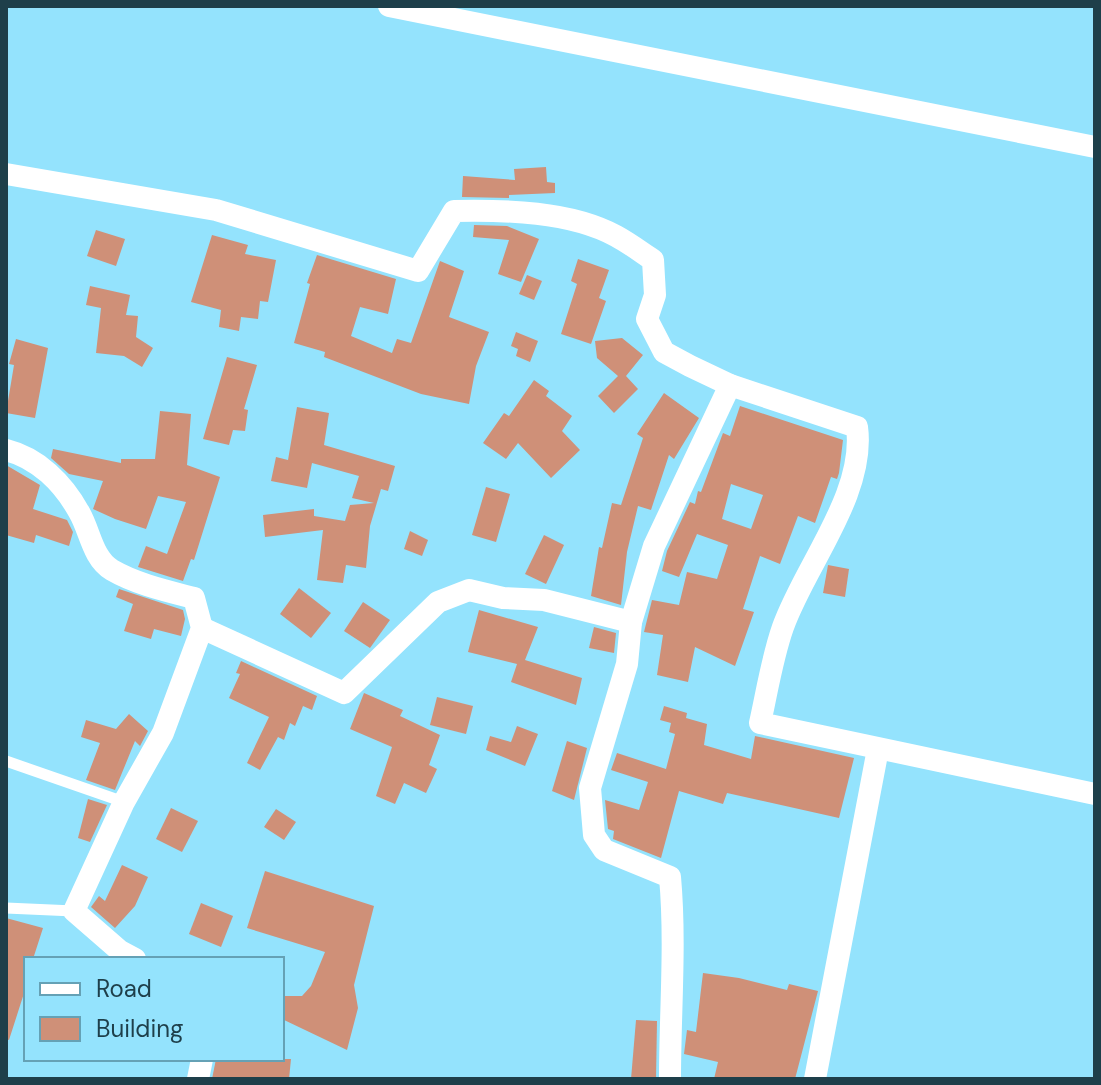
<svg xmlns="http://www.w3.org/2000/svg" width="1101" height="1085" font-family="'DM Sans',sans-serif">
  <rect width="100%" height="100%" fill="#94e3fd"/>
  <!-- building -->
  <g fill="#cf9078" fill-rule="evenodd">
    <path d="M546,167l1,15 8,1v10l-46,2v3l-47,-1 1,-21 52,4 -1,-11z"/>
    <path d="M474,225l33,1 32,13 -18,43 -23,-8 11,-34 -36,-3z"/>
    <path d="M96,230l29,9 -9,27 -29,-10z"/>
    <path d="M212,235l36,10 -3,9 31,6 -8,42 -8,-1 -2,18 -17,-2 -2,14 -20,-4 2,-17 -30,-8z"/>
    <path d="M317,255l79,24 -8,35 -28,-7 -9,29 41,17 5,-14 14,4 29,-82 24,10 -15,46 40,15 -13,34 -7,38 -48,-10 -97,-37 1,-5 -31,-9 16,-59 -3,-1z"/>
    <path d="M578,259l31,11 -10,28 7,3 -15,43 -30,-10 16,-50 -6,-3z"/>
    <path d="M527,275l15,6 -8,19 -15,-6z"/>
    <path d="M90,286l40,9 -4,20 12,1 -2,21 17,11 -11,19 -18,-11 -28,-3 5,-45 -15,-3z"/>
    <path d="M516,332l22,9 -8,21 -14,-6 2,-7 -7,-3z"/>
    <path d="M622,338l21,17 -17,21 12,13 -24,24 -16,-17 20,-20 -21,-18 -2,-17z"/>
    <path d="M16,339l32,9 -13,70 -29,-5 8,-48 -5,-1z"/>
    <path d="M227,357l30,8 -13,44 4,1 -3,21 -12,-1 -4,15 -26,-6z"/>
    <path d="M534,380l15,11 -3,5 26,20 -10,15 18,19 -29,28 -33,-35 -12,16 -23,-16 21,-30 5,3z"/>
    <path d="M664,393l35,25 -25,41 -5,-4 -18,55 -13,-4 -11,46 -6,53 -30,-9 8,-49 3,1 10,-45 9,2 22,-67 -6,-4z"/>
    <path d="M740,406l103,34 -4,33 -2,6 -6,-2 -16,46 -17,-7 -18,48 -20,-8 -17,53 11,3 -19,54 -40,-19 -7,35 -31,-7 6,-40 -19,-3 8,-32 27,5 8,-33 30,7 11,-34 -31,-11 -18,43 -17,-6 5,-20 23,-49 5,2 3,-13 3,1 22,-59 7,3zM731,484l32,11 -12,34 -29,-10z"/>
    <path d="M297,407l32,6 -5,32 71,21 -7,25 -7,-2 -11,37 -4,42 -20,-3 -3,18 -26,-3 6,-50 -58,7 -2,-22 51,-6v7l31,5 5,-16 24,-2 -22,-5 7,-22 -47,-13 -5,25 -36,-7 5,-24 12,3z"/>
    <path d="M160,411l31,3 -4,51 33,12 -26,83 -3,-1 -8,22 -45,-14 8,-21 21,8 19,-52 -28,-6 -12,33 -31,-10 -22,-10 10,-28 -34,-7 -18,-16 2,-9 68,14v-4h34z"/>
    <path d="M6,465l34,20 -7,24 34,11 6,12 -4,14 -33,-11 -2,8 -28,-8z"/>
    <path d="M486,487l24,7 -14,48 -24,-7z"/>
    <path d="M410,531l18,9 -6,16 -18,-7z"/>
    <path d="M544,535l20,10 -18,39 -21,-10z"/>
    <path d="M828,565l21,4 -4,28 -22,-4z"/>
    <path d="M299,588l32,25 -20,25 -31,-24z"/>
    <path d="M119,589l64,21 2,9 -4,17 -27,-7 -3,10 -27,-8 9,-27 -17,-7z"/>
    <path d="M363,602l27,18 -20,28 -26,-17z"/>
    <path d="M479,610l59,17 -13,33 57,18 -6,27 -65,-23 6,-18 -49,-12z"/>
    <path d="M594,627l22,6 -2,20 -25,-5z"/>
    <path d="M241,661l76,35 -5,14 -9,-4 -8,20 -5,-3 -6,17 -6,-3 -18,33 -13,-7 22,-46 -40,-19 11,-24 -4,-1z"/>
    <path d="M364,693l39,17 -3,6 40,19 -11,30 8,4 -11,24 -22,-10 -9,21 -19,-8 16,-49 -42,-18z"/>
    <path d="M437,697l36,9 -7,28 -36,-9z"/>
    <path d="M664,706l23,7 -1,5 21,6 -3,21 47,14 4,-23 99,22 -15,60 -112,-25 -4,11 -44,-13 -18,67 -48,-19 1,-8 -6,-2 -3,-29 34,10 9,-28 -37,-12 6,-17 49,16 9,-35 -6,-2 2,-9 -11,-3z"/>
    <path d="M129,714l19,17 -8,15 -5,-5 -20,49 -29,-10 14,-37 -19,-6 5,-17 30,9z"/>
    <path d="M517,726l21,8 -13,32 -39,-16 4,-14 21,6z"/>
    <path d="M567,741l20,7 -13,52 -22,-9z"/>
    <path d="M88,799l19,6 -17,37 -12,-4z"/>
    <path d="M171,808l27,13 -16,31 -26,-13z"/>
    <path d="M276,809l20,13 -12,18 -20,-13z"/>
    <path d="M122,865l26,12 -13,29 -20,22 -24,-21 8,-11 6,5z"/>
    <path d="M265,871l109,35 -20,79 4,23 -11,42 -65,-31v-23h20l9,-10 14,-34 -78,-24z"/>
    <path d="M201,903l32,13 -12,31 -32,-13z"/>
    <path d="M6,918l37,10 -10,31h-7v28l-17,53 -3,-1z"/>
    <path d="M703,973l36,5 48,12 2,-6 29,7 -23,88h-81l4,-17 -34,-8 3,-24 9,2z"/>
    <path d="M636,1020l21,1 -1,58h-25z"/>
    <path d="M216,1059h75l-2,20h-77z"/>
  </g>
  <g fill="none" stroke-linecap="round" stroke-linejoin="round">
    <!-- lane -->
    <g stroke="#fff" stroke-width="11">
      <path d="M6,761l118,41"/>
      <path d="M6,908l68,3"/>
    </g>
    <!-- street -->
    <g stroke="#fff" stroke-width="22">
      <path d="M389,6l706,141"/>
      <path d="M6,174l210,36 202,61 36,-60c51,-1 116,0 162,25 13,7 25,16 37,24l2,35 -8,24 17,33 26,14 40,19 127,42c9,67 -52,138 -74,200 -11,31 -16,65 -23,96l335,71"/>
      <path d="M6,450c32,8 57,33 73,62 11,18 13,46 33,58 24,14 55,21 82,28l8,30 -39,105 -39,69 -50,109 46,40 15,8"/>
      <path d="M202,628l142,65 94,-91 31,-12 34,8 41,2 87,22"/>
      <path d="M198,1079l4,-20"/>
      <path d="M670,1079c0,-67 6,-136 0,-202l-66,-27 -10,-15 -4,-47 37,-124 4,-42 23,-76 76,-161"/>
      <path d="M815,1079l63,-330"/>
    </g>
  </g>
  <!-- border -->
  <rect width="1101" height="1085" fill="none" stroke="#1e3f4a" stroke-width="16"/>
  <!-- legend -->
  <rect x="24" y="957" width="260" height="104" fill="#94e3fd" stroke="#65a1b5" stroke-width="2"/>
  <rect x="40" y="983" width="40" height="12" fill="#ffffff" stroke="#65a1b5" stroke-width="2"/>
  <text x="96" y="997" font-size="24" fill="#1e3f4a">Road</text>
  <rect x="40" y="1017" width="40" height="24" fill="#cf9078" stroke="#65a1b5" stroke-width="2"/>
  <text x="96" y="1037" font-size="24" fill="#1e3f4a">Building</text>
</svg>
